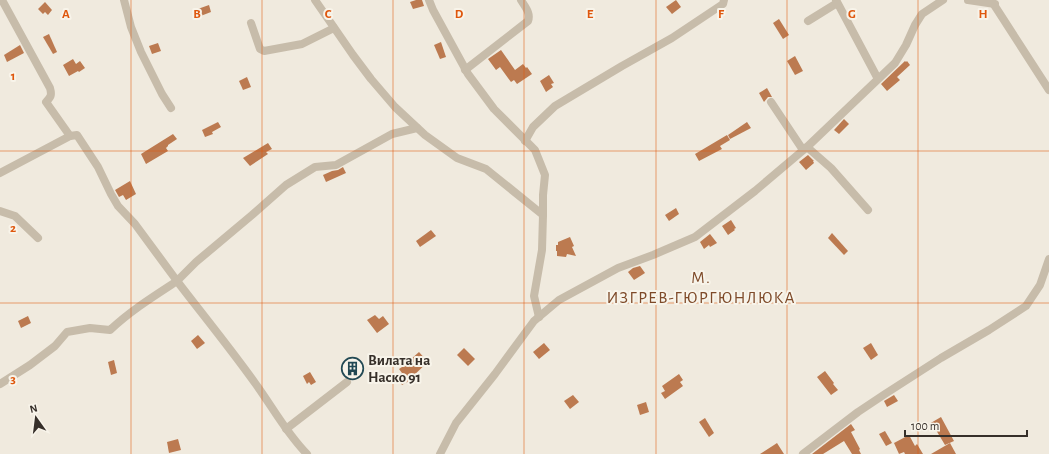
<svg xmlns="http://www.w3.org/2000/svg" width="1049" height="454" font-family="'Alegreya Sans',sans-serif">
  <rect width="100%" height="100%" fill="#f0eade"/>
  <!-- building -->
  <g fill="#bc7a50">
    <path d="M416,0h6l2,6 -11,3 -3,-7z"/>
    <path d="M676,0l5,7 -9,7 -6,-7z"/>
    <path d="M45,2l7,8 -4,5 -3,-3 -2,2 -5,-5z"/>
    <path d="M209,5l2,7 -13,5 -3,-7z"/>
    <path d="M779,19l10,16 -6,4 -10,-16z"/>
    <path d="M49,34l8,18 -4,2 -10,-17z"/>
    <path d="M441,42l5,15 -6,2 -6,-14z"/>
    <path d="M158,43l3,8 -9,3 -3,-8z"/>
    <path d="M20,45l4,8 -17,9 -3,-7z"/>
    <path d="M501,50l14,20 8,-6 3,4 1,-1 5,7 -15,10 -3,-4 -3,2 -11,-15 -4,3 -8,-11z"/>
    <path d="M795,56l8,15 -8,4 -8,-14z"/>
    <path d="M73,59l3,5 4,-3 5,7 -6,4 -1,-1 -9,5 -6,-11z"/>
    <path d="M905,61l1,1 1,-1 3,4 -13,12 3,3 -13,11 -6,-7z"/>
    <path d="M549,75l5,8 -3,1 2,3 -7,5 -6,-11z"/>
    <path d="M247,77l4,10 -8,3 -4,-9z"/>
    <path d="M767,88l5,9h-4l-4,5 -5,-9z"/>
    <path d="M844,119l5,5 -10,10 -5,-4z"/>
    <path d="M218,122l3,5 -9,5 -2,-4 3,6 -8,3 -3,-7z"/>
    <path d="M747,122l4,6 -21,11 -2,-4z"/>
    <path d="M173,134l4,5 -9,6v1l-2,2 2,3 -22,13 -5,-10z"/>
    <path d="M727,135l3,5 -10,6 2,3 -23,12 -4,-7z"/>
    <path d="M268,143l4,6 -6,3 2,2 -18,12 -7,-8z"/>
    <path d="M808,155l6,6h-1l1,2 -8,7 -7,-8z"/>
    <path d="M343,167l3,6 -20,9 -3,-7 9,-4 6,-1z"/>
    <path d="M130,181l6,13 -10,6 -3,-5 -4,2 -4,-7z"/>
    <path d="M676,208l3,6 -10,7 -4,-6z"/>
    <path d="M731,220l5,8 -2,1 1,1 -7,5 -6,-9z"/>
    <path d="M431,230l5,6 -16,11 -4,-6z"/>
    <path d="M832,233l16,18 -4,4 -16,-17z"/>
    <path d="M710,234l7,9 -7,4 -1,-2 -5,4 -4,-7z"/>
    <path d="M570,237l4,9 -2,1 4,9 -9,-2 -1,3 -9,-1v-5h-1v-6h2v-3z"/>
    <path d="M640,266l5,7 -11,7 -6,-8 5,-4z"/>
    <path d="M375,315l4,4 4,-3 6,8 -12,9 -10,-13z"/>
    <path d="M28,316l3,7 -10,5 -3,-7z"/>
    <path d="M198,335l7,8 -8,6 -6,-8z"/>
    <path d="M544,343l6,7 -11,9 -6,-7z"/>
    <path d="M871,343l7,12 -7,5 -8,-12z"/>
    <path d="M464,348l11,11 -7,7 -11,-11z"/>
    <path d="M419,352l9,10 -15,14 2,2 -7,5 -1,-1 -5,3 -5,-9 5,-3 -3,-4 12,-8 -1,-1z"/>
    <path d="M114,360l3,13 -6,2 -3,-13z"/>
    <path d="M356,360l6,11 -11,7 -6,-11z"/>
    <path d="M825,371l9,12 -1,1 5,6 -7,5 -14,-18z"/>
    <path d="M310,372l6,10 -5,3 -2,-3 -2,2 -4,-8z"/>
    <path d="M679,374l4,6 -3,2 3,4 -18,13 -4,-6 4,-2 -3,-5z"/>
    <path d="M573,395l6,7 -9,7 -6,-8z"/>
    <path d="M894,395l4,6 -11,6 -3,-6z"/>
    <path d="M646,402l3,10 -9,3 -3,-10z"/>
    <path d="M941,417l13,24 -9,4 -9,-15 -3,1 -4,-7z"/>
    <path d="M705,418l9,15 -5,4 -10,-15z"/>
    <path d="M851,424l4,6 -4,2 9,17 -1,1 2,4h-9l-8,-13 -21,13h-11z"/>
    <path d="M885,431l7,12 -6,3 -7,-12z"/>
    <path d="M909,435l6,11 2,-2 6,10h-18l-1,-2 -5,2 -5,-11z"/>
    <path d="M178,439l3,11 -12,3 -2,-11z"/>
    <path d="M777,443l7,11h-24l14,-9z"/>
    <path d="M950,443l6,11h-25z"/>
  </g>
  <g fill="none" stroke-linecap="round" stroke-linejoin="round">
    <!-- minor -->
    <g stroke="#c7bcaa" stroke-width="8">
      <path d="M124,0l7,27 10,25 21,42 9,14"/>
      <path d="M315,0l38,55 18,24 24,28 30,28 32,23 29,11 57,46 -1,35 -8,46 5,21"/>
      <path d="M429,0l4,10 35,64 26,35 41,41 10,25 -2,20v20"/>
      <path d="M836,0l42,79"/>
      <path d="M968,0l27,4"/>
      <path d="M991,0l58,90"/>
      <path d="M808,21l29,-18"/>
      <path d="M251,23l9,26 4,2 38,-7 32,-16"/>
      <path d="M465,70l63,-49c3,-8 -3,-14 -7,-21"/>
      <path d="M771,102l32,48"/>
      <path d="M70,136l7,-1 21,32 13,27 7,12 17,18 42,57 19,-19 56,-47 34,-30 29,-18 21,-2 56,-31 25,-6"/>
      <path d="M525,141l8,-14 22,-21 67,-40 50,-28 51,-34 1,-4"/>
      <path d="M807,147l24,21 37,42"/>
      <path d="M0,173l70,-37 -24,-34c5,-5 6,-7 4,-14l-48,-88"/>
      <path d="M0,211l15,5 23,22"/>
      <path d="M0,384l30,-19 25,-19 12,-14 23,-4 20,2c20,-19 44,-34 67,-49 26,34 53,67 78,102 17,23 31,50 52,71"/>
      <path d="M286,429l61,-47"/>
      <path d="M440,454l16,-31 39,-49 39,-53 25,-21 59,-32 35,-13 42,-18 60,-46 52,-44 88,-84 11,-18 9,-20 7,-11 21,-14"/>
      <path d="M803,454l55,-42 27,-18 56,-36 48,-28 37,-24 14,-21 9,-26"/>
    </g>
  </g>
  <!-- grid -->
  <path fill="none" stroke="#df570d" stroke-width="1" stroke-opacity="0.55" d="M131,0v454M262,0v454M393,0v454M524,0v454M656,0v454M787,0v454M918,0v454M0,151h1049M0,303h1049"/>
  <!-- icons -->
  <defs>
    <symbol id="building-ring" viewBox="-11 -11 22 22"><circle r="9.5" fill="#f8f4ea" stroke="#224954" stroke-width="1.5"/><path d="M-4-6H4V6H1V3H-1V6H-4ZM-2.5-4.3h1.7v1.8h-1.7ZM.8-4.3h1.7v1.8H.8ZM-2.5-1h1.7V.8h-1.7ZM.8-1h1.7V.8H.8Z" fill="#224954"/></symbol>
  </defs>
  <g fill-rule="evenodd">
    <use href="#building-ring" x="340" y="356" width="25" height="25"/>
  </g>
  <g text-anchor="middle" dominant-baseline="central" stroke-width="4" stroke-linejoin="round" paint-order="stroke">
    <!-- poi labels -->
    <g font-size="15" font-weight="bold" fill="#362f29" stroke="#f8f4ea" text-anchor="start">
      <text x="368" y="360">Вилата на<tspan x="368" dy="17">Наско 91</tspan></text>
    </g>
    <!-- quarter labels -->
    <g font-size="17" letter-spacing="1" fill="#7e4a29" stroke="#f8f4ea">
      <text x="701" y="277">М.<tspan x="701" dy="20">ИЗГРЕВ-ГЮРГЮНЛЮКА</tspan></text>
    </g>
  </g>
  <g font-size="13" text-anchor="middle" font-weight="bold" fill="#df570d" stroke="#f8f4ea" stroke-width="4" stroke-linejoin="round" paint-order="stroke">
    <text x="66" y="18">A</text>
    <text x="197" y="18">B</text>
    <text x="328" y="18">C</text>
    <text x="459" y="18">D</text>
    <text x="590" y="18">E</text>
    <text x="721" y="18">F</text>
    <text x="852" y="18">G</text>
    <text x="983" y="18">H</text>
    <text x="13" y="80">1</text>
    <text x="13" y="232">2</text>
    <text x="13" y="383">3</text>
  </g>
  <!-- north arrow -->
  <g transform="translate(36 418) rotate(346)" stroke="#f8f4ea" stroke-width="3" paint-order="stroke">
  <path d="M0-3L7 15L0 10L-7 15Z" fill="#362f29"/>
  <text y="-6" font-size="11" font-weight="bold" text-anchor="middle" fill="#362f29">N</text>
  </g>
  <!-- scale -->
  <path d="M905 430v6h122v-6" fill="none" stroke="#362f29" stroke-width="2"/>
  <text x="911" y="430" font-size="12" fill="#362f29" stroke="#f8f4ea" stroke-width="3" paint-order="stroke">100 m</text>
</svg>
